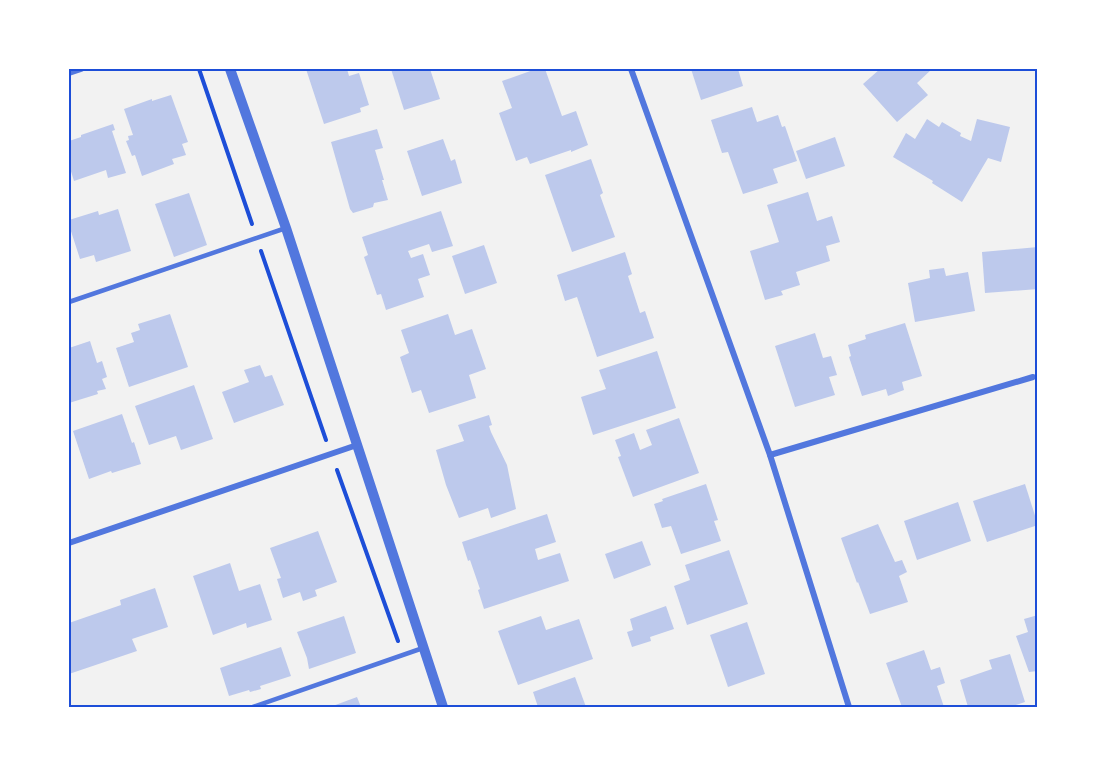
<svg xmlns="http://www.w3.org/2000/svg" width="1107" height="776" font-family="Karla,sans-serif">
  <rect width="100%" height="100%" fill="#f2f2f2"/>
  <!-- building -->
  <g fill="#bdc9ec">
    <path d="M306,69h41l2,7 10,-3 10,32 -9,3 1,4 -37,12z"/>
    <path d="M391,69h39l10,30 -36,11z"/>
    <path d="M536,69h9l17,47 14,-5 12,34 -17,7v-2l-41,14 -3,-7 -11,4 -17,-48 13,-5 -10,-27z"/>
    <path d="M691,69h47l5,17 -42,14z"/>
    <path d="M880,69h52l-15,14 11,12 -31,27 -34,-38z"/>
    <path d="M171,95l17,47 -6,2 4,11 -14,4 2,5 -32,12 -7,-21 -3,1 -6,-15 3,-1 -1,-4 5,-1 -9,-26 28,-10v2z"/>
    <path d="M752,107l5,15 21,-7 4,12 3,-1 12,35 -24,8 5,14 -35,11 -15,-42 -6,1 -11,-33z"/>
    <path d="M927,119l12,8 3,-5 19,11 -1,3 11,5 6,-22 33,8 -9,35 -13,-4 -26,44 -30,-19 1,-2 -40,-24 13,-24 9,6z"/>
    <path d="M113,124l2,6 -3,1 14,42 -18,5 -2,-8 -32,11 -5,-16v-24l12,-4v-2z"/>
    <path d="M377,129l6,19 -8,2 9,30h-2l6,20 -14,3 -1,4 -20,6 -3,-4 -19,-67z"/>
    <path d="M835,137l10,29 -39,13 -10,-28z"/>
    <path d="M443,139l8,22 4,-2 7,24 -40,13 -15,-45z"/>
    <path d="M591,159l12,34 -3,2 15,42 -43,15 -27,-77z"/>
    <path d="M808,192l9,29 15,-5 8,26 -14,4 4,15 -34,11 4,13 -19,6 2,4 -18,5 -15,-49 29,-9 -12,-37z"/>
    <path d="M189,193l18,52 -33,12 -19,-53z"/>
    <path d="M118,209l13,42 -35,11 -2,-7 -14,4 -11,-34v-5l29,-9 1,4z"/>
    <path d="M441,211l12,35 -21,6 -3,-8 -21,7 3,7 12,-4 7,21 -12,4 6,18 -38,13 -5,-16 -4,1 -13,-38 4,-2 -6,-18z"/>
    <path d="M484,245l13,38 -32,11 -13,-38z"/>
    <path d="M1038,247v42l-53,4 -3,-41z"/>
    <path d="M625,252l7,22 -4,2 12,37 5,-2 9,27 -57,19 -20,-60 -12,4 -8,-26z"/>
    <path d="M944,268l2,8 22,-4 7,39 -60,11 -7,-39 22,-5 -1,-8z"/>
    <path d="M170,314l18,53 -59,20 -13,-39 18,-6 -3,-9 9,-3 -2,-6z"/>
    <path d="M448,314l7,21 17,-6 14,40 -17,6 7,23 -47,15 -8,-23 -9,3 -12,-36 9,-4 -8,-23z"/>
    <path d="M905,323l17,53 -20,6 2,8 -16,6 -2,-7 -24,7 -13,-39 2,-1 -3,-11 18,-6 -1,-4z"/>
    <path d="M815,333l8,25 8,-2 6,19 -8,2 6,18 -40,12 -20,-61z"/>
    <path d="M90,341l7,22 5,-2 5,16 -5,2 4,10 -9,2 1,3 -29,9v-55z"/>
    <path d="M657,351l19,57 -83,27 -12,-38 25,-8 -7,-19z"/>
    <path d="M260,365l5,12 7,-2 12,30 -50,18 -12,-31 27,-10 -5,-12z"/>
    <path d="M194,385l19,54 -32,11 -5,-14 -27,9 -14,-39z"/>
    <path d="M122,414l10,29 2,-1 7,22 -29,9 -1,-2 -22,8 -16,-48z"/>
    <path d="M489,415l3,10 -3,1 2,6 16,33 9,44 -25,9 -3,-10 -29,10 -13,-33 -10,-35 28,-9 -6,-16z"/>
    <path d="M679,418l20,55 -66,24 -15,-40 3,-1 -6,-16 19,-7 6,17 12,-5 -6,-15z"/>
    <path d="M706,484l12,36 -4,1 7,20 -40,13 -10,-28 -9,2 -8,-24 9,-3 -1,-2z"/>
    <path d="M1025,484l13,41 -51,17 -14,-41z"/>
    <path d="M958,502l13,39 -54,19 -13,-39z"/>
    <path d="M547,514l9,28 -21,7 3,11 22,-7 9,28 -85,28 -6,-19 2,-1 -10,-29 -2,1 -6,-19z"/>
    <path d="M878,524l17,38 7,-2 5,12 -8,4 9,26 -38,12 -12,-32 -1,1 -16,-45z"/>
    <path d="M318,531l19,51 -22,8 2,6 -14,5 -3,-9 -17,6 -6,-19 4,-1 -11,-30z"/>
    <path d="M642,541l9,24 -37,14 -9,-25z"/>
    <path d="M729,550l19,54 -61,21 -13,-39 16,-6 -5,-15z"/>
    <path d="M230,563l9,28 21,-7 12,36 -25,8 -1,-5 -33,12 -20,-59z"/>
    <path d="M155,588l13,39 -36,12 5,12 -68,23v-51l52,-18 -1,-5z"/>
    <path d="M666,606l8,23 -24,8 1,4 -19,6 -5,-15 6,-2 -3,-11z"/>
    <path d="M1038,615v56l-9,1 -13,-36 12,-4 -4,-13z"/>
    <path d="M344,616l12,37 -47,16 -2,-11 -10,-26z"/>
    <path d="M541,616l5,14 33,-11 14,40 -75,26 -20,-54z"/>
    <path d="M747,622l18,52 -37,13 -18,-52z"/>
    <path d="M281,647l10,29 -31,10 1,3 -11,3 -1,-2 -20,6 -9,-28z"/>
    <path d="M924,650l7,20 9,-3 5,16 -8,3 7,21h-42l-16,-44z"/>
    <path d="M1010,654l15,48 -15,5h-42l-8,-27 32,-11 -3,-9z"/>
    <path d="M575,677l11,30h-48l-5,-15z"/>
    <path d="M357,697l4,10h-31z"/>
  </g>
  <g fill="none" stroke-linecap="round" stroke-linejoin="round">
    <!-- path -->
    <g stroke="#1d4ed8" stroke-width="4">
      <path d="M199,69l53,155"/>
      <path d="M261,251l65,189"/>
      <path d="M337,470l61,171"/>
    </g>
    <!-- service -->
    <g stroke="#5277de" stroke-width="4.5">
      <path d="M69,302l217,-74"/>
      <path d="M253,707l170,-59"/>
    </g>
    <!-- minor -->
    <g stroke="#5277de" stroke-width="6">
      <path d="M631,69l139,386 79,252"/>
      <path d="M69,73l12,-4"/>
      <path d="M770,455l263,-78"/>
      <path d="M69,543l288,-98"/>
    </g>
    <!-- tertiary -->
    <path stroke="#5277de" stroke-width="10" d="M230,69l56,159 157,479"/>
  </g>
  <!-- border -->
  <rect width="1107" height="776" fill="none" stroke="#ffffff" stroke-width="141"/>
  <rect x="70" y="70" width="966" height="636" fill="none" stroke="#1d4ed8" stroke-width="2"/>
</svg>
